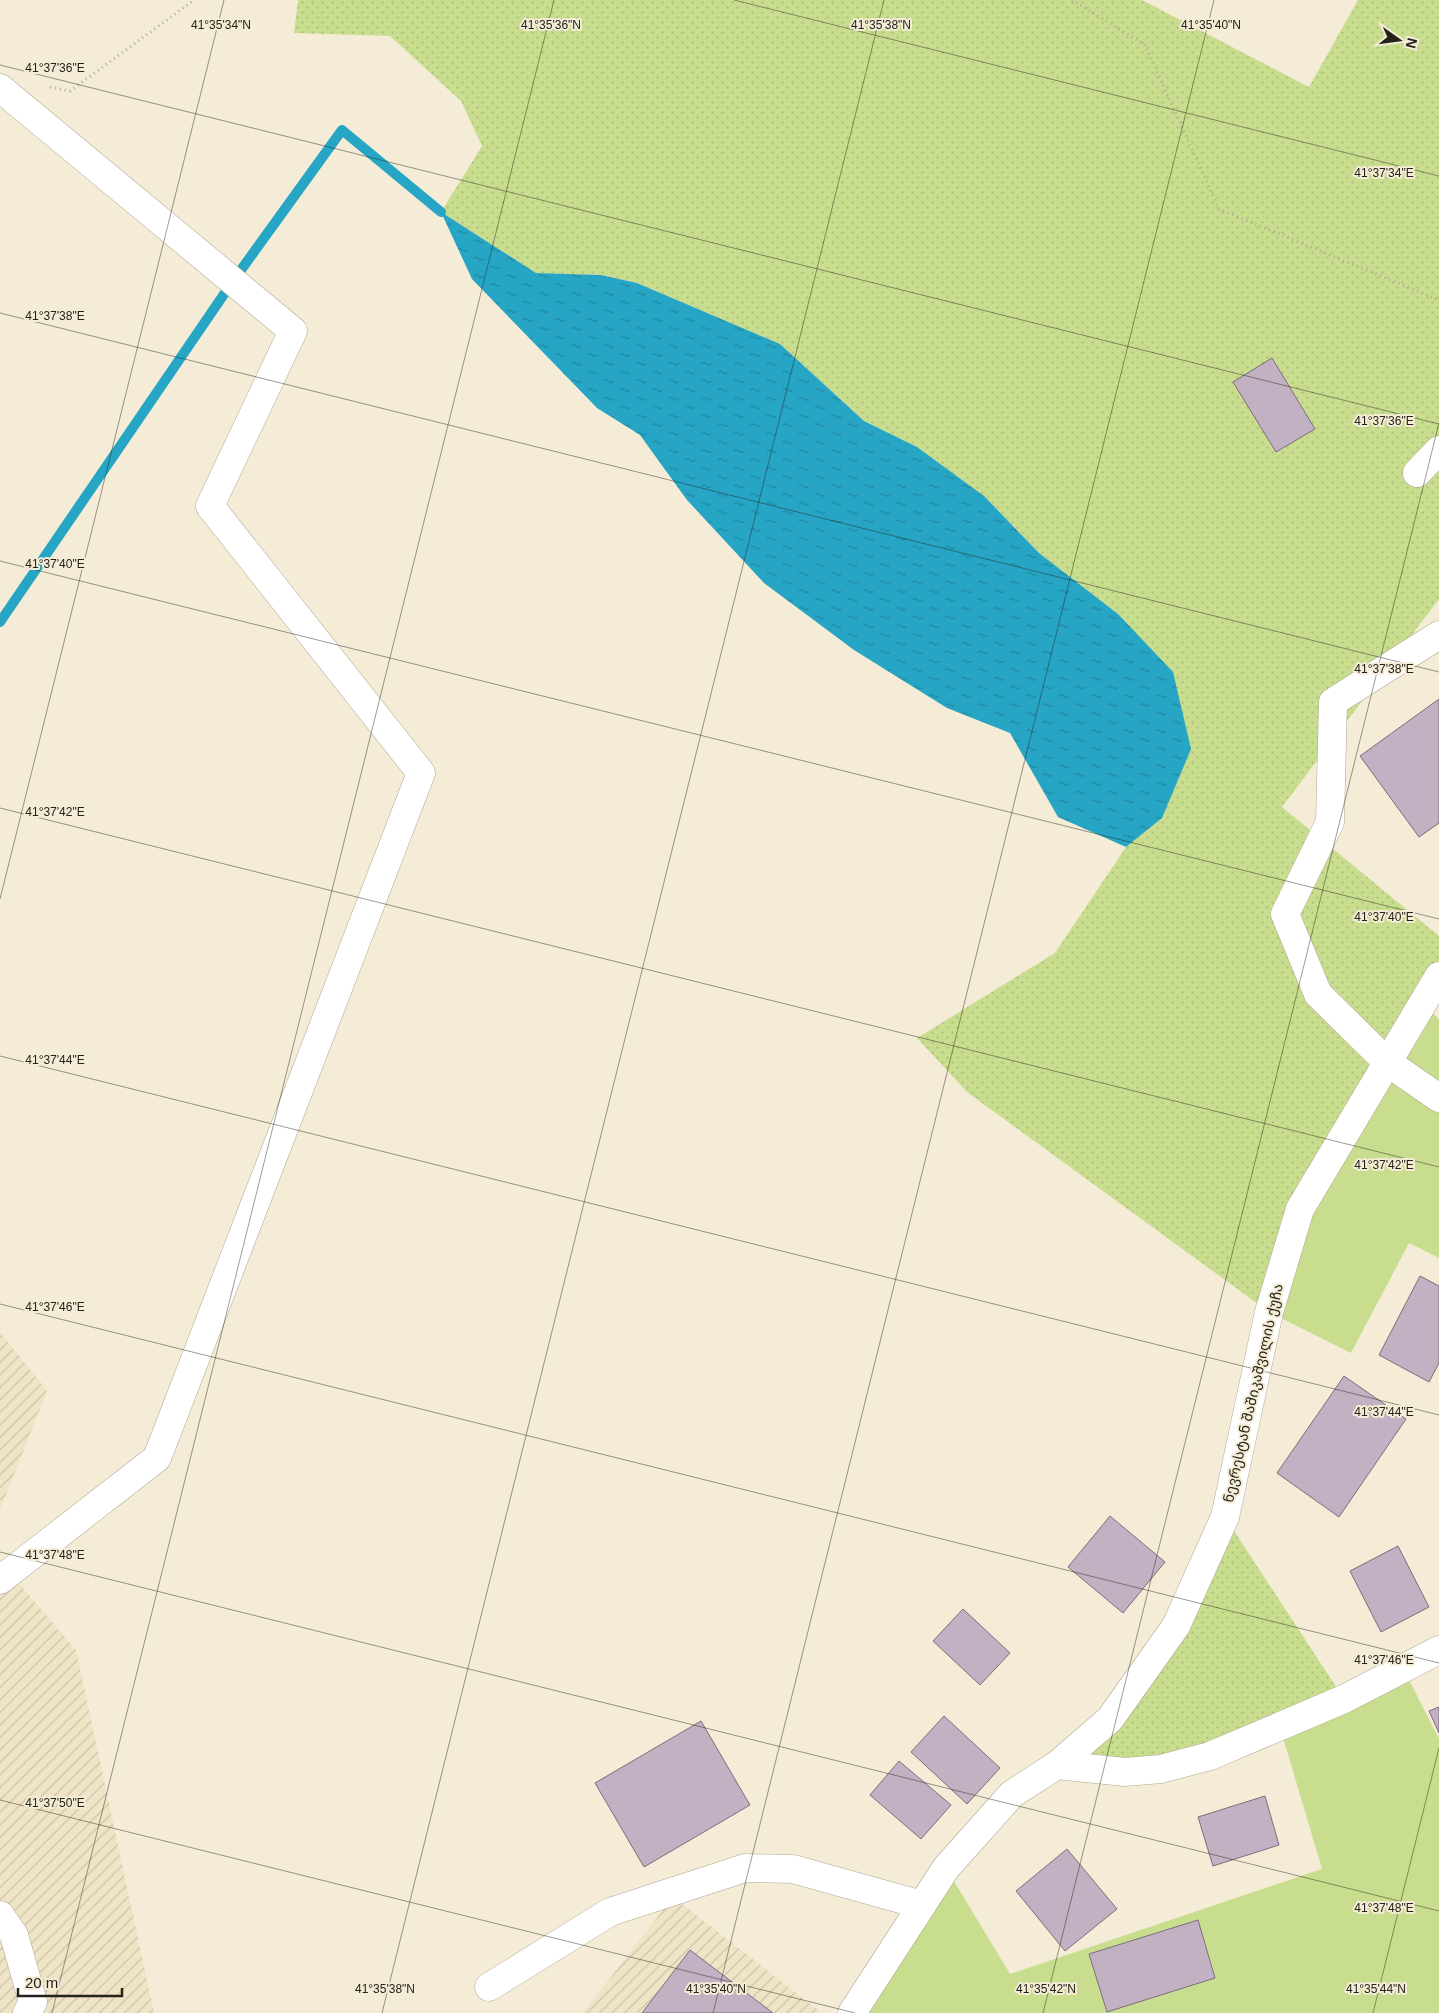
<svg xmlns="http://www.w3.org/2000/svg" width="1439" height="2013" font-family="Arial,'Noto Sans Georgian',sans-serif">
  <defs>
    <pattern id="industrial-furrows" width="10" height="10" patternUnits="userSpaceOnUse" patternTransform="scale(1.25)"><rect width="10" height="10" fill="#efe4c6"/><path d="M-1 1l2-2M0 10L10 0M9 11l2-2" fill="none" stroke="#cdc3aa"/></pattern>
    <pattern id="grass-dots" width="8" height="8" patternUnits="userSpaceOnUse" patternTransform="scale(1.25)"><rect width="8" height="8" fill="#c9dd8e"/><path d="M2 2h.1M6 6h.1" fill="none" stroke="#acbd7a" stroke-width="1.8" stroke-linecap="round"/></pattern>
    <pattern id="water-ripples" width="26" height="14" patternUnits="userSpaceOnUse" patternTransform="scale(1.25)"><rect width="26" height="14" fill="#26a5c5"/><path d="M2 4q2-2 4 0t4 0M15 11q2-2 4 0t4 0" fill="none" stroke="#21869f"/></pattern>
  </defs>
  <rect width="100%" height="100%" fill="#f4ecd6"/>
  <!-- industrial -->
  <g fill="url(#industrial-furrows)">
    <path d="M0,1332l47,59 -47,119z"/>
    <path d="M10,1573l66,77 78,363h-154v-433z"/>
    <path d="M673,1897l149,116h-239z"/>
  </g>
  <!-- grass -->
  <g fill="url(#grass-dots)">
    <path d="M298,0h844l167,87 49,-87h81v599l-157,208 157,129v40l-170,336 -302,-220 -50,-54 138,-85 71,-106 36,-29 -44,-204 -79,-61 -55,-57 -67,-49 -53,-26 -84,-77 -143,-61 -36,-8 -65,-2 -95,-61 41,-66 -21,-45 -71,-65 -96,-3z"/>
    <path d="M1225,1517l119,182 -134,57 -153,9 53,-46z"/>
  </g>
  <!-- garden -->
  <g fill="#c9dd8e">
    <path d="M1422,1003l17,16v239l-30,-15 -58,110 -82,-41 31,-103z"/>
    <path d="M1403,1668l36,71v274h-587l94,-145 64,106 312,-105 -42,-142z"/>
  </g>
  <!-- water -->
  <path fill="url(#water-ripples)" d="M441,212l95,61 65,2 36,8 143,61 84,77 53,26 67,49 55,57 79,61 55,58 18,77 -29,69 -36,29 -68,-30 -48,-84 -63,-25 -93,-58 -90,-67 -77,-83 -47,-65 -43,-27 -125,-129z"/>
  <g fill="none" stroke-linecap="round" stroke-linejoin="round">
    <!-- stream -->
    <path stroke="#26a5c5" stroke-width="10" d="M0,622l233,-341 109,-151 99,82"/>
  </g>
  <!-- building -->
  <g fill="#c1b1c2" stroke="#7c6d7d">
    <path d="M1272,358l43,71 -39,23 -43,-70z"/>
    <path d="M1439,699v124l-20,14 -59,-81z"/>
    <path d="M1420,1276l19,10v77l-10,19 -50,-27z"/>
    <path d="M1344,1376l62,43 -67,98 -62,-44z"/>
    <path d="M1110,1516l55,46 -42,51 -55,-46z"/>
    <path d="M1398,1546l31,61 -48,25 -31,-61z"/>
    <path d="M963,1609l47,44 -30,32 -47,-44z"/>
    <path d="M1439,1707v26l-10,-22z"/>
    <path d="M944,1716l56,52 -33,36 -56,-52z"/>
    <path d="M701,1721l49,84 -106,62 -49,-84z"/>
    <path d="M899,1761l52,44 -30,34 -51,-44z"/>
    <path d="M1265,1796l14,49 -66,21 -15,-49z"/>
    <path d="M1067,1849l50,60 -52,42 -49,-60z"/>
    <path d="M1198,1920l17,58 -108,34 -18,-58z"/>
    <path d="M690,1950l83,63h-131z"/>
  </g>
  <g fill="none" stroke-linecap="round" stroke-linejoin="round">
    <defs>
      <g id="minor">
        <path d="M0,88l293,243 -83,175 211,267 -264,685 -157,122"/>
        <path d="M1417,473l22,-23"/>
        <path d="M1439,635l-106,67 -3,120 -45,92 33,80 69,68 52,36"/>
        <path d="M1057,1765l53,-46 66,-93 49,-109 44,-205 31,-103 139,-233"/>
        <path d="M0,1915l14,20 19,67 -6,11"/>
        <path d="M489,1987l121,-75 135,-44 48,1 129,36"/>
        <path d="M852,2013l94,-145 66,-74 45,-29 68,7 36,-3 49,-13 134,-57 95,-49"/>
      </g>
    </defs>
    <!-- minor casing -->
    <use href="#minor" stroke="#afa893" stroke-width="29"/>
    <!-- path -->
    <g stroke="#b0aa98" stroke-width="3" stroke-dasharray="1 4" stroke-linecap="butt">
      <path d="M1072,0l73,45 74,164 220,91"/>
      <path d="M50,87l20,4 124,-91"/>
    </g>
    <!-- minor -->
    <use href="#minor" stroke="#fff" stroke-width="28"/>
  </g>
  <!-- ticks -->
  <path fill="none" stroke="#242219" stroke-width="1" stroke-opacity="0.45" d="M734,0l705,176M0,65l1439,359M0,313l1439,359M0,561l1439,358M0,808l1439,359M0,899l224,-899M0,1056l1439,359M0,1304l1439,359M0,1552l1439,359M0,1800l855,213M52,2013l502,-2013M382,2013l502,-2013M713,2013l501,-2013M1043,2013l396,-1590M1373,2013l66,-265"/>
  <g text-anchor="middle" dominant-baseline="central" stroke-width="4" stroke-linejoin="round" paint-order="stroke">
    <!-- street labels -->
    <g font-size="14" fill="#242219" stroke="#f4ecd6">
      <text transform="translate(1253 1393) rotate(-77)">ნევრესტან შაშიკაშვილის ქუჩა</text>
    </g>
  </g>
  <g font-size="12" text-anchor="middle" fill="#242219" stroke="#f4ecd6" stroke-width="4" stroke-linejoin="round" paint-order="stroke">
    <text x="221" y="29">41°35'34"N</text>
    <text x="551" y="29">41°35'36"N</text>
    <text x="881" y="29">41°35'38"N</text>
    <text x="1211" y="29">41°35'40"N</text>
    <text x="55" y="72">41°37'36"E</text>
    <text x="1384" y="177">41°37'34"E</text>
    <text x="55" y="320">41°37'38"E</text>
    <text x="1384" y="425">41°37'36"E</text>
    <text x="55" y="568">41°37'40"E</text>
    <text x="1384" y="673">41°37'38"E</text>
    <text x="55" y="816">41°37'42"E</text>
    <text x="1384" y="921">41°37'40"E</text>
    <text x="55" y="1064">41°37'44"E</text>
    <text x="1384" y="1169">41°37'42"E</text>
    <text x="55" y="1311">41°37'46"E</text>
    <text x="1384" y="1416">41°37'44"E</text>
    <text x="55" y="1559">41°37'48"E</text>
    <text x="1384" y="1664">41°37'46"E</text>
    <text x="55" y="1807">41°37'50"E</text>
    <text x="1384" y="1912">41°37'48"E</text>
    <text x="385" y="1993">41°35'38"N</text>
    <text x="716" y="1993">41°35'40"N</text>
    <text x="1046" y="1993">41°35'42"N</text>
    <text x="1376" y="1993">41°35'44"N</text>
  </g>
  <!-- north arrow -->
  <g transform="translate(1399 40) rotate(104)" stroke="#f4ecd6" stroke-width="4" paint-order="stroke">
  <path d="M0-4L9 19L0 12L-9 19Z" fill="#242219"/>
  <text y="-8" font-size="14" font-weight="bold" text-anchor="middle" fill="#242219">N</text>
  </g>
  <!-- scale -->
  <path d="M18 1988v8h104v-8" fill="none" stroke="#242219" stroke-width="2.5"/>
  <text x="25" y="1988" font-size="15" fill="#242219" stroke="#f4ecd6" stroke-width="4" paint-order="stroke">20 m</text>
</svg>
